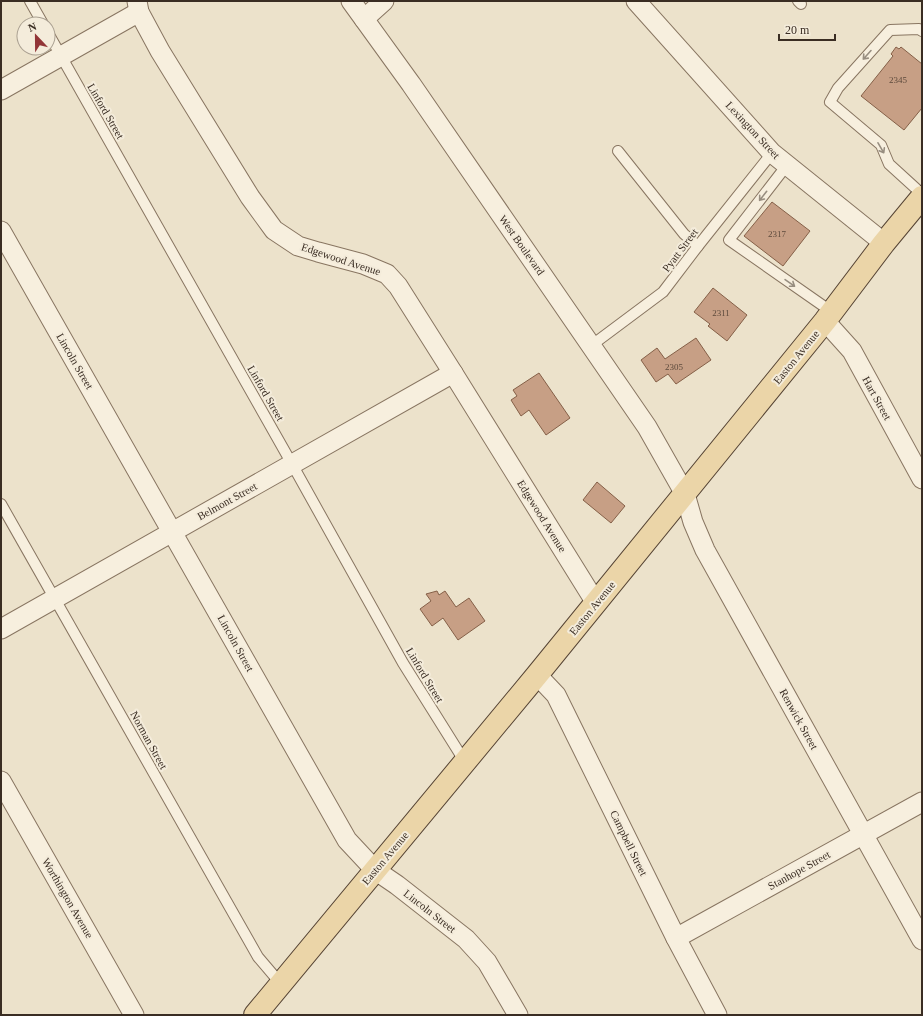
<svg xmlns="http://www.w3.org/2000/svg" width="923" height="1016" font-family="Georgia,serif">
  <rect width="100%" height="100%" fill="#ece2cb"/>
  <!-- building -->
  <g fill="#c79f85" stroke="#856048">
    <path d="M896,47l3,2 2,-2 21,17v44l-18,22 -43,-34 32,-40 -2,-2z"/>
    <path d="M772,202l38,29 -27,35 -39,-30z"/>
    <path d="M713,288l34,27 -20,26 -19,-15 2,-2 -16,-12z"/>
    <path d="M696,338l15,22 -35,24 -8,-10 -12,8 -15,-22 16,-12 8,11z"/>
    <path d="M539,373l31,45 -24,17 -17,-25 -8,6 -10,-16 6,-4 -4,-6z"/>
    <path d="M597,482l28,24 -14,17 -28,-23z"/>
    <path d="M437,591l2,4 6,-4 11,16 13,-9 16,23 -27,19 -15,-22 -11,8 -12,-17 11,-8 -5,-7z"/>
  </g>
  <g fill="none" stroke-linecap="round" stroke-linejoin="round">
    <defs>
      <g id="lane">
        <path d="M30,1l13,23"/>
        <path d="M798,1l3,3"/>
        <path d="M922,31l-3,-2 -29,1 -52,58 -8,14 51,43 8,19 33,30"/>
        <path d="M48,33l244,431 111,199 62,99"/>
        <path d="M618,151l66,83 14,12"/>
        <path d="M787,165l-58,75 103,72"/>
        <path d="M592,345l71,-53 35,-46 74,-93"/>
        <path d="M1,504l257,453 23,27"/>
      </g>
      <g id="street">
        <path d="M137,1l2,11 21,39 90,146 24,33 24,16 20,6 45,12 24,10 11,12 55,87 143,230"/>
        <path d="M351,1l60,83 236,343 38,67 8,28 12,28 217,390"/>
        <path d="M636,1l136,152 112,90"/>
        <path d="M364,19l20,-18"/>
        <path d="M1,90l138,-78"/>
        <path d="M1,231l346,609 28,30 22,15 69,54 21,23 31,53"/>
        <path d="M825,321l27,30 70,128"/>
        <path d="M1,629l452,-256"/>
        <path d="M537,675l19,20 120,243 41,77"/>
        <path d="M1,781l133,234"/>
        <path d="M676,938l246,-136"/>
      </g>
      <path id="primary" d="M255,1015l282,-340 288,-354 59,-78 38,-46"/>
    </defs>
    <!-- lane casing -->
    <use href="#lane" stroke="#887561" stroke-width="12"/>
    <!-- street casing -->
    <use href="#street" stroke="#887561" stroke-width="21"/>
    <!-- primary casing -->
    <use href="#primary" stroke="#564434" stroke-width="24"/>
    <!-- lane -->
    <use href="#lane" stroke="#f7efde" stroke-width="10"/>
    <!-- street -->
    <use href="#street" stroke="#f7efde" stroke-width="19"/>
    <!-- primary -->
    <use href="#primary" stroke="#ebd5a8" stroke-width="22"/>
  </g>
  <!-- one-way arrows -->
  <defs><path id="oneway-shaft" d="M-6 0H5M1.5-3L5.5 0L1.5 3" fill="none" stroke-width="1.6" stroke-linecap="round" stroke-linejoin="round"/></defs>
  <g stroke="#988e80">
    <use href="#oneway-shaft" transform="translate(867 55) rotate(132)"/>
    <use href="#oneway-shaft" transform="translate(881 148) rotate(60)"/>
    <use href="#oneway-shaft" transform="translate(763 196) rotate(128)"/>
    <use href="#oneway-shaft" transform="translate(790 283) rotate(35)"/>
  </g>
  <g text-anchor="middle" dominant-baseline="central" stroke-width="4" stroke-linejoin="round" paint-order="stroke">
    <!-- number labels -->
    <g font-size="9" fill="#5d4a3c">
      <text x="898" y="80">2345</text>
      <text x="777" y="234">2317</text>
      <text x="721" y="313">2311</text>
      <text x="674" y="367">2305</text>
    </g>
    <!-- street labels -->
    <g font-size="11" fill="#3a2d23" stroke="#f4ecdb">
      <text transform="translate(106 111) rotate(60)">Linford Street</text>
      <text transform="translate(753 130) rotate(47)">Lexington Street</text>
      <text transform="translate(522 245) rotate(55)">West Boulevard</text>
      <text transform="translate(680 250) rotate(-53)">Pyatt Street</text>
      <text transform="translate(341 259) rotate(18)">Edgewood Avenue</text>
      <text transform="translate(796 357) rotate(-51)">Easton Avenue</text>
      <text transform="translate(75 361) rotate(60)">Lincoln Street</text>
      <text transform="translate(266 393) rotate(60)">Linford Street</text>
      <text transform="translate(877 398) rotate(61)">Hart Street</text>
      <text transform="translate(227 501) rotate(-29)">Belmont Street</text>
      <text transform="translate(542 516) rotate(58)">Edgewood Avenue</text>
      <text transform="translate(592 608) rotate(-51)">Easton Avenue</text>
      <text transform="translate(236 643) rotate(61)">Lincoln Street</text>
      <text transform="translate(425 675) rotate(59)">Linford Street</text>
      <text transform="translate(799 719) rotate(61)">Renwick Street</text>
      <text transform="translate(149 740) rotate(61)">Norman Street</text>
      <text transform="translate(629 843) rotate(64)">Campbell Street</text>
      <text transform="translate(385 858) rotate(-50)">Easton Avenue</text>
      <text transform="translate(799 870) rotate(-29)">Stanhope Street</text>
      <text transform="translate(68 898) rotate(60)">Worthington Avenue</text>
      <text transform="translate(430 911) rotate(38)">Lincoln Street</text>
    </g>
  </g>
  <!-- border -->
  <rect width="923" height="1016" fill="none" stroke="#3a2d23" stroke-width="4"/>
  <!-- north arrow -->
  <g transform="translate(36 36) rotate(338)"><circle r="19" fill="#f4ecdb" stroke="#aaa091"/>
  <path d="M0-3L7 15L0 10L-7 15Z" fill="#923537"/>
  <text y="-6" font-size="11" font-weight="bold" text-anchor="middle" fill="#3a2d23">N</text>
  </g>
  <!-- scale -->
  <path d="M779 34v6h56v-6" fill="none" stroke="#3a2d23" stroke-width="2"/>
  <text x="785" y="34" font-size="12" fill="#3a2d23" stroke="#f4ecdb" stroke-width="3" paint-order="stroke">20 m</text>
</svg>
